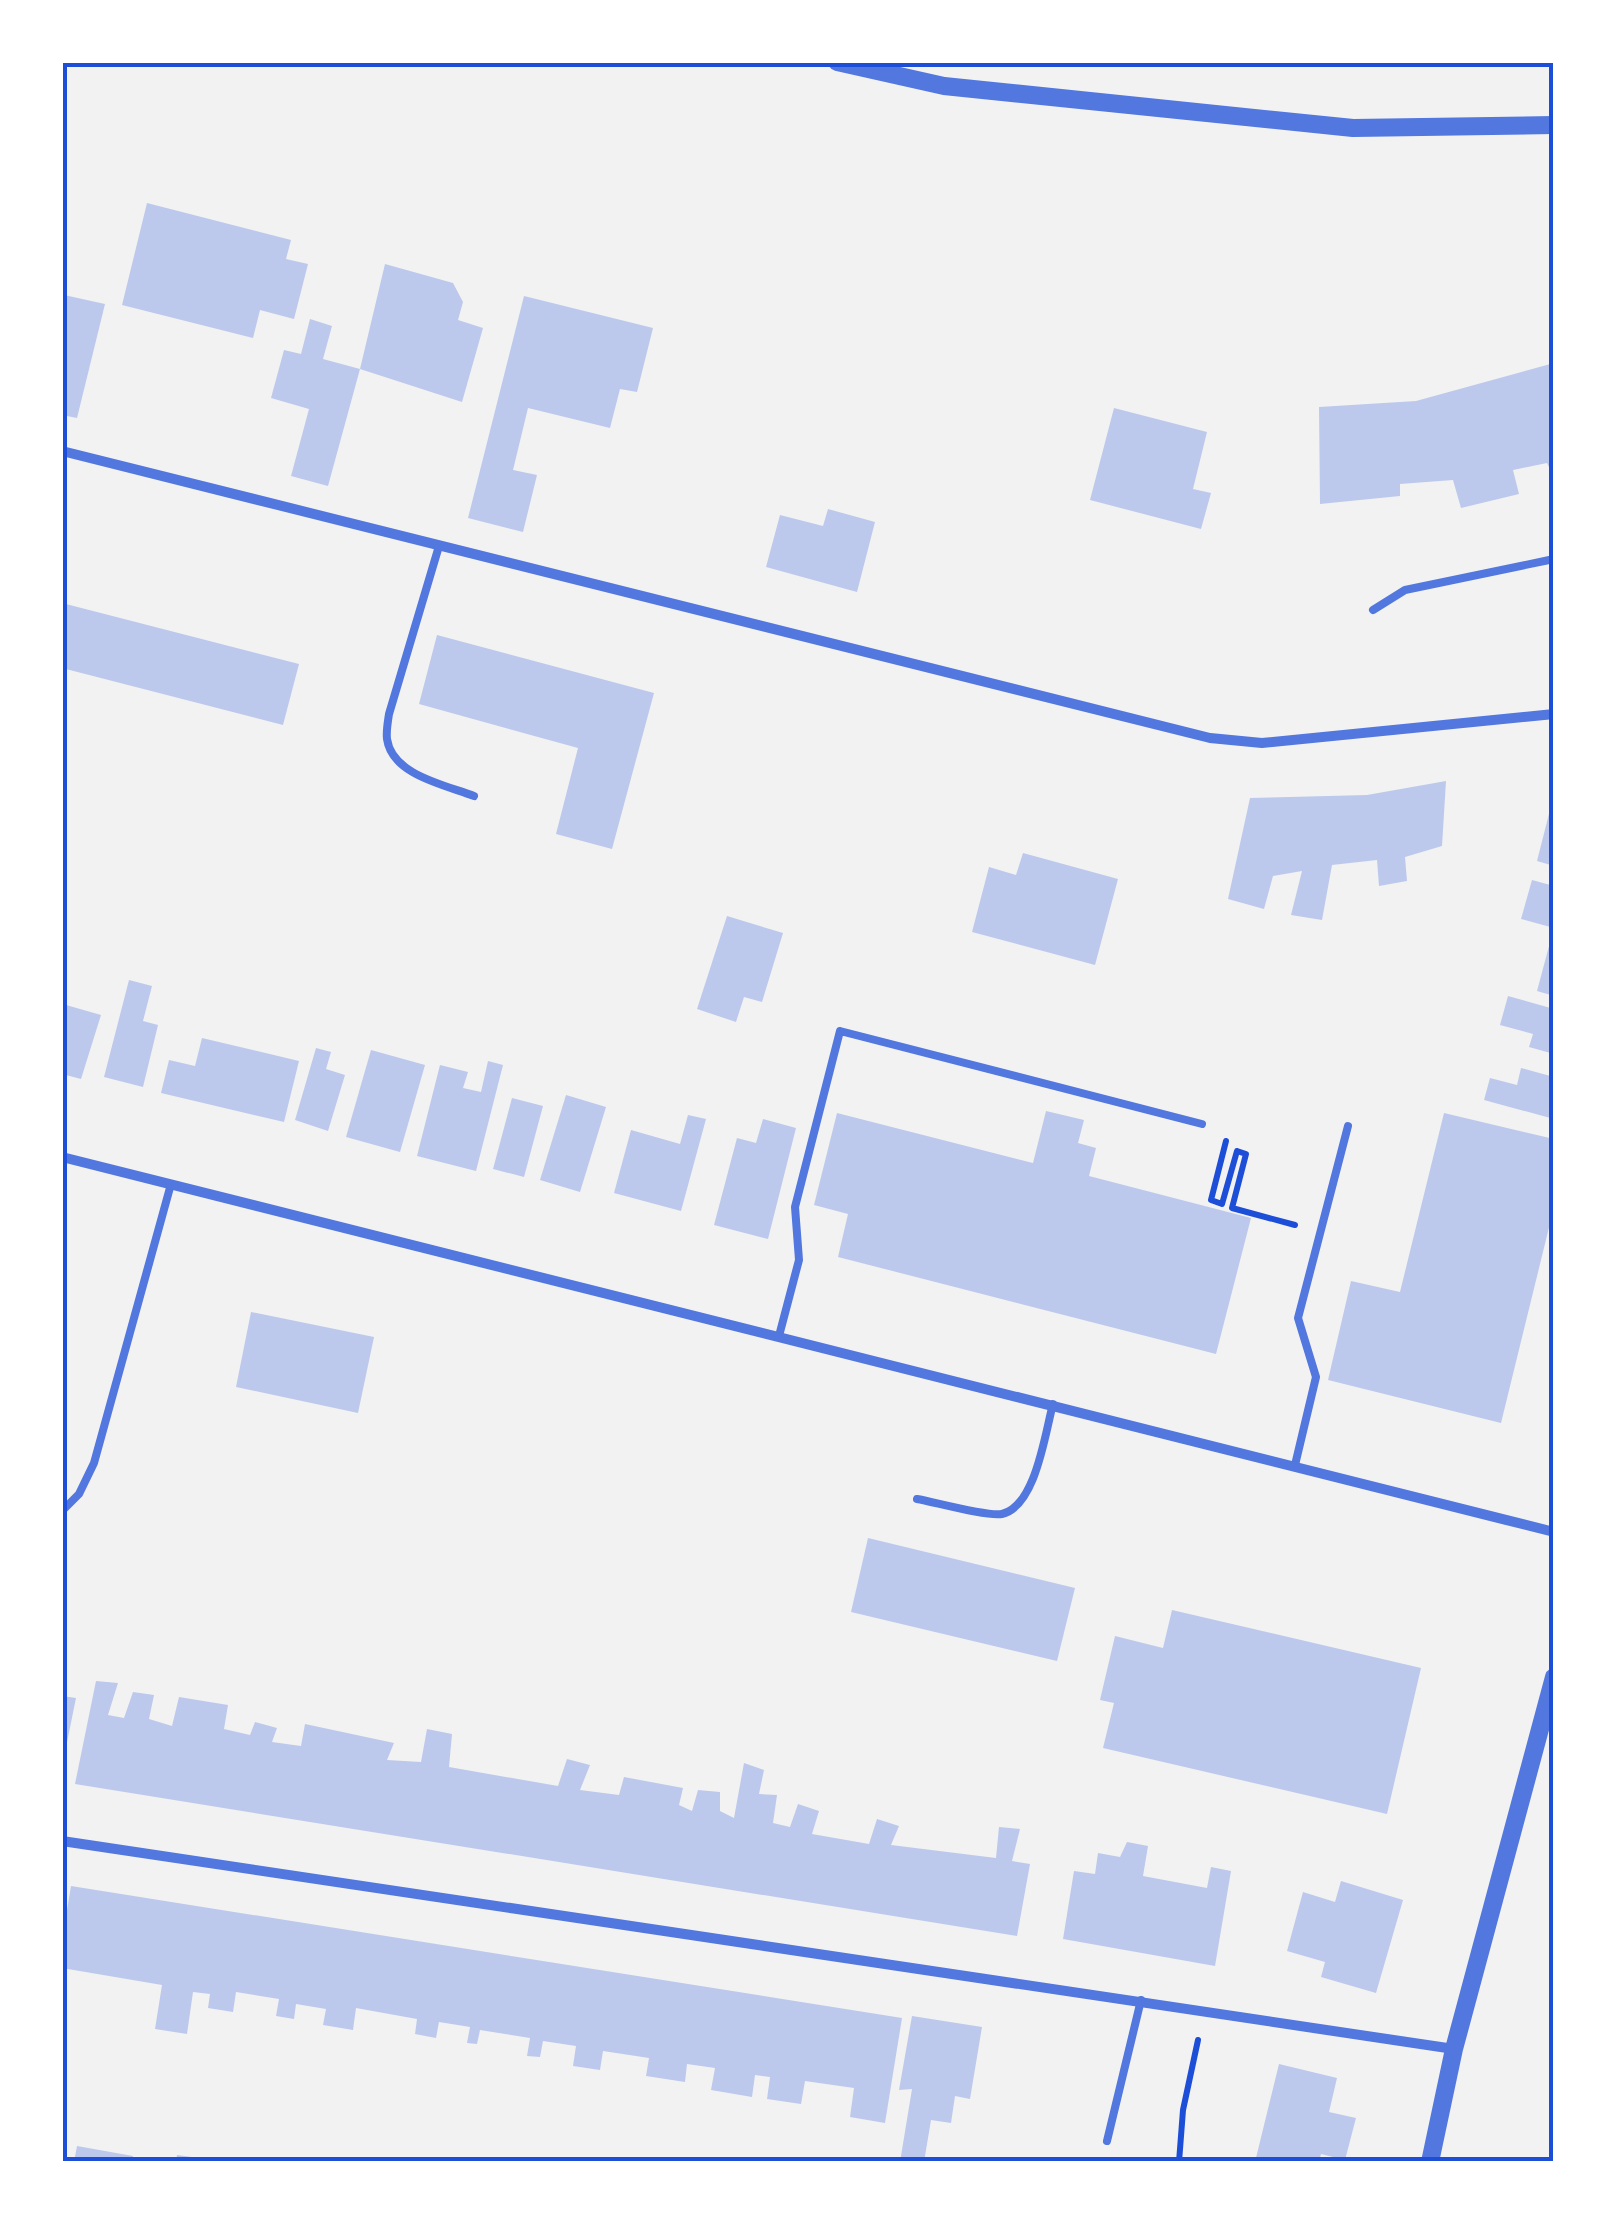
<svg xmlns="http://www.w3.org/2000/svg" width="1616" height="2224" font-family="'Times New Roman',serif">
  <rect width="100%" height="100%" fill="#f2f2f2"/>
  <!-- building -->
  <g fill="#bdc9ec">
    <path d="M147,203l144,37 -5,19 22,5 -14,55 -34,-9 -7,28 -131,-33z"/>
    <path d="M385,264l68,19 10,19 -5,18 25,8 -21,74 -102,-33z"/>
    <path d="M64,295l41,9 -28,114 -15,-3z"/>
    <path d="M524,296l129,32 -16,64 -17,-3 -10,39 -82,-20 -15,62 24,5 -14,57 -55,-14z"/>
    <path d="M310,319l22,7 -9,33 37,10 -32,117 -37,-10 18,-67 -38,-11 13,-48 17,4z"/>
    <path d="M1554,363v115l-7,-15 -34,7 6,24 -58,14 -8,-28 -53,4v12l-80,8 -1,-97 97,-6z"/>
    <path d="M1114,408l93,24 -14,57 18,4 -10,36 -111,-29z"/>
    <path d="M828,509l47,13 -18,70 -91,-25 14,-52 43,11z"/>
    <path d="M62,603l237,61 -16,61 -221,-57z"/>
    <path d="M437,635l217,58 -42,156 -56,-15 22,-86 -159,-44z"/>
    <path d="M1446,781l-4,65 -37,11 2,24 -28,5 -2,-26 -45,5 -10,55 -31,-5 11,-44 -29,5 -9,33 -36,-10 22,-101 117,-3z"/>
    <path d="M1552,802h2v64l-17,-5z"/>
    <path d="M1023,853l95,26 -23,86 -123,-33 17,-65 27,8z"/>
    <path d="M1532,880l22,6v42l-33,-9z"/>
    <path d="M727,916l56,17 -21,69 -18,-5 -8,25 -39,-13z"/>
    <path d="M1552,935l2,1v60l-17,-5z"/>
    <path d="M129,980l23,6 -9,35 15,4 -15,62 -39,-10z"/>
    <path d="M1508,996l46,13v45l-25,-7 4,-13 -33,-9z"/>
    <path d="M66,1005l35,10 -20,64 -19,-5v-59z"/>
    <path d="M202,1038l97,23 -15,61 -123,-29 8,-33 26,6z"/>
    <path d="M316,1048l15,4 -5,17 19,6 -17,56 -33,-11z"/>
    <path d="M371,1050l54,15 -25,87 -54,-15z"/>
    <path d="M488,1061l15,4 -27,106 -59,-15 23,-91 28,7 -5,16 18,4z"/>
    <path d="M1521,1068l33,9v42l-70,-19 6,-22 27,7z"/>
    <path d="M566,1095l40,12 -26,85 -40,-12z"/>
    <path d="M512,1098l31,8 -19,71 -31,-8z"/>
    <path d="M1046,1111l38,9 -6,23 18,5 -7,28 162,42 -35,136 -378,-97 10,-43 -34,-9 23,-92 196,50z"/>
    <path d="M1444,1113l110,26v68l-53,216 -173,-43 23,-99 49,11z"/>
    <path d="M688,1115l18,4 -25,92 -67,-18 17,-63 49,14z"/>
    <path d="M763,1119l33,9 -28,111 -54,-14 23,-87 19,5z"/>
    <path d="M251,1312l123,25 -16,76 -122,-26z"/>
    <path d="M868,1538l207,50 -18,73 -206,-49z"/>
    <path d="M1172,1610l249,58 -34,146 -284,-66 11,-45 -14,-3 15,-64 48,12z"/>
    <path d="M96,1681l22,2 -10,32 16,3 9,-26 21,3 -5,24 23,7 7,-29 49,8 -4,24 26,6 5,-13 22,6 -5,14 29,4 4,-22 89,19 -7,17 34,2 6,-33 25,5 -3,33 109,19 9,-27 23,6 -10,25 39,5 5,-18 59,11 -4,17 13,6 6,-21 22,2v19l14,7 10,-55 20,7 -5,24 18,1 -4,28 17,4 8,-23 21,7 -7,23 57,10 8,-25 22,7 -8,19 105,13 3,-31 21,2 -8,32 18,3 -13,72 -942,-152z"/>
    <path d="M62,1696l14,2 -12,59 -2,-1z"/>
    <path d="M1127,1842l21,4 -5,30 64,12 4,-21 20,4 -16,95 -152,-27 11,-68 21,3 3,-21 22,4z"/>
    <path d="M1341,1881l62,19 -27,93 -55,-16 4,-15 -38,-11 16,-59 32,10z"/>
    <path d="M71,1886l831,132 -17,105 -35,-6 4,-29 -49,-7 -4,23 -34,-5 3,-22 -15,-2 -3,22 -41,-7 4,-22 -28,-4 -2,18 -39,-6 3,-18 -46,-7 -3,19 -27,-4 3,-20 -33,-5 -3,16 -13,-1 3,-18 -50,-8 -3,14 -10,-1 3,-16 -31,-5 -3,16 -21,-4 2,-15 -61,-11 -3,22 -30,-5 3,-16 -30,-5 -2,15 -18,-3 3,-17 -43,-7 -3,20 -25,-4 2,-14 -17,-2 -6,42 -32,-5 7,-44 -100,-17v-28z"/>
    <path d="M912,2016l70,11 -12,72 -15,-3 -4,27 -20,-3 -7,42h-24l12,-73 -13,1z"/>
    <path d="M1279,2064l58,14 -8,34 27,6 -11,42 -24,-6 -2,8h-64z"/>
    <path d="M77,2146l56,10 -1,6h-58z"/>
    <path d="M177,2155l29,4v3h-30z"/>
  </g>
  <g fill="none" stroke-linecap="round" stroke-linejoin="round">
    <!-- path -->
    <g stroke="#1d4ed8" stroke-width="6">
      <path d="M1226,1141l-15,59 11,4 15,-53 9,3 -14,54 63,17"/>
      <path d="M1179,2162l4,-52 15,-70"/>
    </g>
    <!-- service -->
    <g stroke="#5277de" stroke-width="8">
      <path d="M439,546l-50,168c-1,7 -3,17 -2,25 5,36 58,46 87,57"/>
      <path d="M1373,610l32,-20 149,-31"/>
      <path d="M779,1336l20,-76 -4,-53 45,-176 362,93"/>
      <path d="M1295,1465l21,-88 -18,-59 50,-192"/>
      <path d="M917,1499c17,3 71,18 85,15 34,-8 43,-81 51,-110"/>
      <path d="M62,1511l17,-17 15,-31 77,-279"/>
      <path d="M1107,2141l34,-141"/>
    </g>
    <!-- minor -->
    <g stroke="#5277de" stroke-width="10">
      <path d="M62,451l1148,287 52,5 292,-29"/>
      <path d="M62,1157l1492,375"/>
      <path d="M62,1841l1392,208"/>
    </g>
    <!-- tertiary -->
    <g stroke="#5277de" stroke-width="18">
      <path d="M837,62l107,24 409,42 201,-3"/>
      <path d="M1430,2162l24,-113 100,-372"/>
    </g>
  </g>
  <!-- border -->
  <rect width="1616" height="2224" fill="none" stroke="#ffffff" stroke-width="130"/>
  <rect x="65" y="65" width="1486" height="2094" fill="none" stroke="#1d4ed8" stroke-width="4"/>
</svg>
